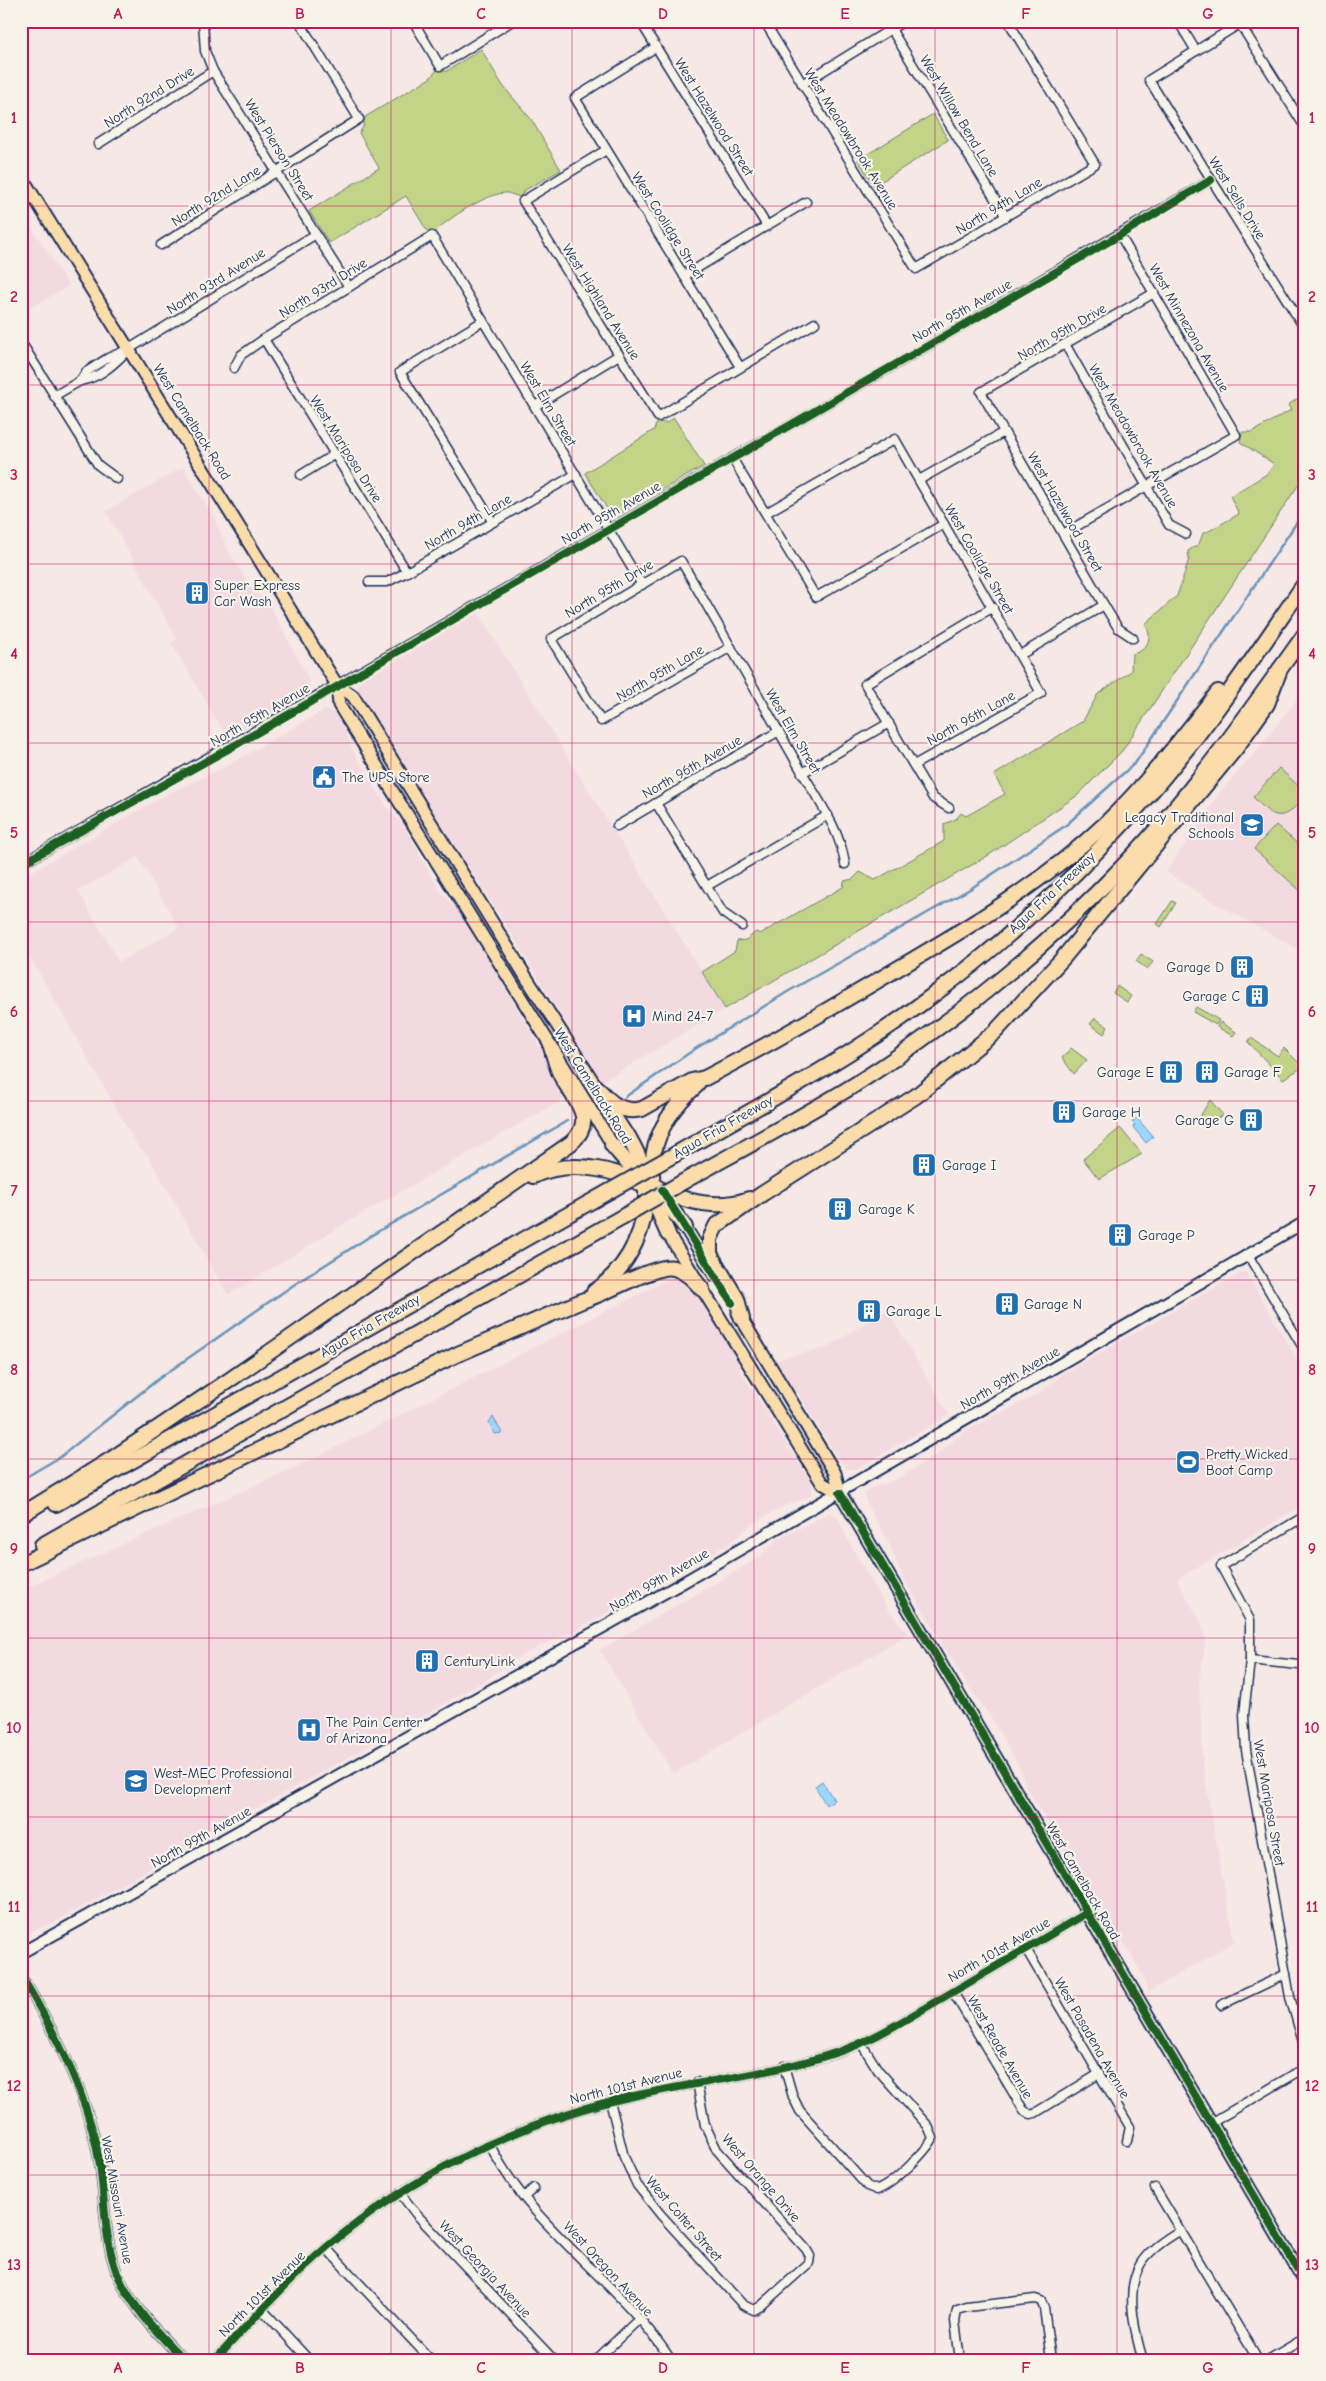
<svg xmlns="http://www.w3.org/2000/svg" width="1326" height="2381" font-family="'Comic Neue',sans-serif">
  <rect width="100%" height="100%" fill="#f5e8e5"/>
  <filter id="ink" filterUnits="userSpaceOnUse"><feTurbulence type="fractalNoise" baseFrequency=".02" numOctaves="2"/><feDisplacementMap in="SourceGraphic" scale="10" xChannelSelector="R" yChannelSelector="G"/><feConvolveMatrix kernelMatrix="1 2 1 2 8 2 1 2 1" color-interpolation-filters="sRGB"/></filter>
  <g filter="url(#ink)">
    <!-- built -->
    <g fill="#f3dae1" fill-rule="evenodd">
      <path d="M21,211l48,75 -48,27z"/>
      <path d="M183,467l30,49 16,36 26,42 9,4 9,14 36,68 -2,10 -4,4 -76,43 -56,-94 6,-4 -71,-128z"/>
      <path d="M478,613l247,396 -124,73 -93,-154 -77,-119 -9,-11 -64,-103v-10l5,-5z"/>
      <path d="M1305,689v264l-92,-51 -47,-30 56,-82 36,-41z"/>
      <path d="M329,710l5,3 10,15 9,23 36,59 18,18 13,29 20,34 21,23 108,182 -220,125 -121,74 -80,-139 -11,-11 -116,-204v-63l150,-86 52,-24 100,-57zM138,857l41,71 -60,34 -41,-71z"/>
      <path d="M1245,1271l60,102v131l-126,74 -1,5 20,33 8,21 -7,44 4,87 31,174 -86,50 -6,-18 -30,-52 -25,-33 -60,-101 -9,-24 -28,-48 -22,-30 -66,-111 -14,-34 -21,-36 -2,-10 4,-6 26,-9 41,-25 28,-23 76,-39 24,-20z"/>
      <path d="M681,1273l8,6 39,61 14,34 70,110v8l-3,5 -25,9 -32,18 -21,18 -27,16 -28,11 -40,22 -22,18 -41,23 -33,14 -33,18 -21,16 -77,44 -13,2 -8,5 -9,9 -122,68 -26,9 -25,15 -27,20 -123,69 -35,15v-346l286,-128z"/>
      <path d="M887,1310l62,105 -93,54h-9l-7,-8 -43,-69 -24,-29 9,-5 44,-10z"/>
      <path d="M829,1513l8,3 13,28 37,64 21,26 -235,140 -73,-124 160,-93 17,-17z"/>
    </g>
    <!-- green -->
    <g fill="#c3d387" stroke="#6f8172">
      <path d="M481,49l22,37 28,33 30,51 -36,20 -5,7c-4,-1 -8,-3 -12,-4 -18,-2 -61,26 -73,39l-8,-1 -21,-35 -77,47 -20,-32 70,-43 -20,-35 4,-6 2,-10 65,-39 7,-8 10,1z"/>
      <path d="M933,114l15,26 -74,46 -16,-26z"/>
      <path d="M1305,394v81l-183,276 -44,44 -89,60 -264,154 -23,-37 33,-21 2,-10 9,-1 10,-8 4,2 83,-47 1,-6 9,-2 7,-7 15,8 69,-39v-17l12,-5 5,-6 5,3 39,-22 -11,-19 89,-54 15,-27 33,-23 1,-17c15,-3 22,-16 13,-30l32,-28 12,-37 -1,-8 11,-7 4,-11 4,-1 32,-18 -9,-18 37,-22 7,-10 -34,-22 2,-10h10l39,-22 -3,-5z"/>
      <path d="M674,418l30,48 -88,50 -5,-1 -26,-42 69,-43 3,-8 9,1z"/>
      <path d="M1279,768l26,24v5c-23,25 -29,24 -52,0z"/>
      <path d="M1276,825l29,25v45l-51,-46z"/>
      <path d="M1172,901l4,2 -15,24 -4,-3z"/>
      <path d="M1141,954l12,8 -6,7 -11,-8z"/>
      <path d="M1117,986l14,10 -4,6 -14,-9z"/>
      <path d="M1196,1007l23,13 -3,5 -23,-13z"/>
      <path d="M1095,1018l13,9 -4,7 -14,-10z"/>
      <path d="M1220,1022l16,10 -3,4 -16,-9z"/>
      <path d="M1251,1038l27,18 6,-8 19,19 -20,12 -35,-37z"/>
      <path d="M1071,1048l16,12 -13,14 -12,-16z"/>
      <path d="M1210,1100l13,15 -20,11 -6,-5z"/>
      <path d="M1120,1128l22,26 -43,25 -16,-20z"/>
    </g>
    <!-- water -->
    <g fill="#9cd8fd" stroke="#6894bd">
      <path d="M1137,1118l16,19 -7,6 -13,-16 2,-2 -3,-3z"/>
      <path d="M493,1417l9,16 -7,1 -6,-12z"/>
      <path d="M822,1781l12,19 -8,5 -11,-19z"/>
    </g>
    <g fill="none" stroke-linecap="round" stroke-linejoin="round">
      <!-- stream -->
      <g stroke="#6894bd" stroke-width="2.5">
        <path d="M625,1097l70,-48 94,-58 181,-102 95,-63 71,-64 169,-252"/>
        <path d="M21,1480l39,-23 101,-80 131,-91 80,-51 195,-114"/>
      </g>
      <defs>
        <g id="minor">
          <path d="M203,21l2,30 8,20 136,216"/>
          <path d="M413,21l27,45 72,-45"/>
          <path d="M640,21l127,205"/>
          <path d="M764,21l152,248 179,-105 -87,-143"/>
          <path d="M1178,21l18,30"/>
          <path d="M1244,21l-95,59 156,249"/>
          <path d="M1240,24l65,103"/>
          <path d="M891,29l115,188"/>
          <path d="M656,47l-81,51 165,269"/>
          <path d="M802,84l102,-63"/>
          <path d="M98,144l115,-73"/>
          <path d="M606,150l-83,51 135,216 157,-94"/>
          <path d="M161,245l198,-126 -57,-93 7,-5"/>
          <path d="M684,276l122,-74"/>
          <path d="M483,321l-83,51 92,149"/>
          <path d="M264,339l143,233"/>
          <path d="M21,342l77,123 19,14"/>
          <path d="M1065,344l104,181 17,9"/>
          <path d="M234,368l7,-13 23,-16 168,-103 210,349"/>
          <path d="M80,381c19,-3 33,-16 46,-29"/>
          <path d="M54,396l26,-15 6,-9 22,-14 21,-9 187,-115"/>
          <path d="M535,406l84,-51"/>
          <path d="M732,458l84,139 128,-73"/>
          <path d="M301,475l34,-21"/>
          <path d="M919,480l85,-48"/>
          <path d="M766,513l129,-74 146,254 -127,72"/>
          <path d="M21,519l4,3"/>
          <path d="M1063,534l173,-99 -116,-200"/>
          <path d="M369,582h18l20,-10 169,-98"/>
          <path d="M1133,638l-15,-10 -14,-23 -123,-213 173,-99"/>
          <path d="M731,647l-130,74 -50,-82 130,-78c41,70 81,141 121,211 17,30 38,57 43,92"/>
          <path d="M1020,655l84,-50"/>
          <path d="M337,685l572,-328 302,-177"/>
          <path d="M802,773l87,-50"/>
          <path d="M656,803l67,110 19,13"/>
          <path d="M949,808l-16,-10 -68,-114 128,-77"/>
          <path d="M617,826l162,-95"/>
          <path d="M707,886l121,-71"/>
          <path d="M1248,1255l57,96"/>
          <path d="M1305,1516l-84,50 29,54v40l-6,55 2,35 44,247 15,52"/>
          <path d="M1299,1520l6,9"/>
          <path d="M1250,1660l49,5"/>
          <path d="M1026,1949l104,178 -3,14"/>
          <path d="M953,1992l71,119 7,3 4,-1 64,-39"/>
          <path d="M1221,2005l65,-31"/>
          <path d="M784,2066l9,31 7,14 67,75 10,4c15,-5 49,-38 56,-52l-5,-12 -50,-56 -17,-27"/>
          <path d="M610,2101l14,56 13,28 24,30 82,90 11,5 7,-4 48,-43 1,-7 -4,-7 -89,-99 -12,-25 -8,-43"/>
          <path d="M1211,2123l94,-55"/>
          <path d="M490,2145c42,85 130,136 181,215"/>
          <path d="M1155,2188l103,172"/>
          <path d="M400,2193l16,21 138,146"/>
          <path d="M524,2197l10,-9"/>
          <path d="M326,2248l105,112"/>
          <path d="M262,2309l47,51"/>
          <path d="M215,2360c36,-39 72,-79 113,-114 82,-68 180,-119 284,-145 74,-19 153,-24 226,-49 37,-12 72,-36 106,-55 48,-28 96,-56 143,-84"/>
          <path d="M596,2360l43,-41"/>
          <path d="M960,2360l-5,-39 2,-11 10,-3 68,-8 6,2 3,7 7,52"/>
          <path d="M1143,2360c-5,-15 -8,-30 -10,-46 -5,-45 10,-62 48,-84"/>
          <path d="M1268,2360l37,-22"/>
        </g>
        <g id="tertiary">
          <path d="M21,864l316,-179"/>
          <path d="M21,1977c9,12 16,26 23,39 26,47 47,95 56,149 5,35 4,74 17,108 15,35 41,60 67,87"/>
        </g>
        <path id="secondary" d="M21,1953l661,-370 623,-361"/>
        <g id="primary">
          <path d="M21,176l316,509 16,11 173,281 106,165"/>
          <path d="M337,685l2,20 278,447"/>
          <path d="M680,1219l35,57"/>
          <path d="M664,1227l158,256 18,10"/>
          <path d="M738,1313l97,160 5,20 465,789"/>
        </g>
        <g id="motorway">
          <path d="M598,1089c13,14 24,25 44,20l50,-28 13,-3c63,-33 125,-69 187,-106 75,-44 150,-88 213,-148 42,-40 77,-86 113,-132"/>
          <path d="M612,1145c9,10 17,21 27,29 27,25 74,38 110,25"/>
          <path d="M674,1155c85,-49 172,-95 251,-154 99,-72 188,-159 264,-255 41,-52 78,-108 116,-163"/>
          <path d="M533,1176c39,-18 91,-7 124,19 12,9 20,21 28,32"/>
          <path d="M688,1179c56,-31 113,-61 168,-95 97,-62 188,-135 268,-219 68,-71 124,-151 181,-231"/>
          <path d="M668,1234c-28,-58 -20,-106 29,-149"/>
          <path d="M594,1292c36,-25 57,-69 51,-113 -2,-16 -10,-30 -17,-43"/>
          <path d="M742,1319l-5,-20 -27,-45v-15l6,-13 46,-32 154,-98 79,-64 68,-74 173,-210 31,-44 13,-35"/>
          <path d="M56,1504l552,-312"/>
          <path d="M21,1515l89,-55 118,-79 343,-238c28,-25 1,-45 -11,-69 -4,-9 -6,-18 -9,-27"/>
          <path d="M42,1545l580,-328"/>
          <path d="M21,1564l437,-210 126,-54c22,-6 73,-37 90,-32 12,3 20,12 28,21"/>
        </g>
      </defs>
      <!-- minor casing -->
      <use href="#minor" stroke="#1b2f5e" stroke-width="11"/>
      <!-- tertiary casing -->
      <use href="#tertiary" stroke="#1b2f5e" stroke-width="12"/>
      <!-- secondary casing -->
      <use href="#secondary" stroke="#1b2f5e" stroke-width="14"/>
      <!-- primary casing -->
      <use href="#primary" stroke="#1b2f5e" stroke-width="15"/>
      <!-- motorway casing -->
      <use href="#motorway" stroke="#1b2f5e" stroke-width="18"/>
      <!-- minor -->
      <use href="#minor" stroke="#f7f3e8" stroke-width="8"/>
      <!-- tertiary -->
      <use href="#tertiary" stroke="#f7f3e8" stroke-width="9"/>
      <!-- secondary -->
      <use href="#secondary" stroke="#f7f3e8" stroke-width="10"/>
      <!-- primary -->
      <use href="#primary" stroke="#fbddab" stroke-width="11"/>
      <!-- motorway -->
      <use href="#motorway" stroke="#fbddab" stroke-width="14"/>
      <defs>
        <g id="motorway-bridge">
          <path d="M608,1192l66,-37"/>
          <path d="M622,1217l66,-38"/>
        </g>
      </defs>
      <!-- motorway-bridge casing -->
      <use href="#motorway-bridge" stroke="#1b2f5e" stroke-width="18" stroke-linecap="butt"/>
      <!-- motorway-bridge -->
      <use href="#motorway-bridge" stroke="#fbddab" stroke-width="14"/>
      <defs>
        <g id="cycleway">
          <path d="M21,864l218,-121 881,-508 91,-55"/>
          <path d="M662,1190l70,113"/>
          <path d="M840,1493l465,789"/>
          <path d="M21,1977c9,12 16,26 23,39 26,47 47,95 56,149 5,35 4,74 17,108 15,35 41,60 67,87"/>
          <path d="M215,2360c36,-39 72,-79 113,-114 82,-68 180,-119 284,-145 74,-19 153,-24 226,-49 37,-12 72,-36 106,-55 48,-28 96,-56 143,-84"/>
        </g>
      </defs>
      <!-- cycleway casing -->
      <use href="#cycleway" stroke="#f7f3e8" stroke-width="11"/>
      <!-- cycleway -->
      <use href="#cycleway" stroke="#1b5e20" stroke-width="8"/>
    </g>
  </g>
  <!-- grid -->
  <path fill="none" stroke="#c2185b" stroke-width="1" stroke-opacity="0.55" d="M209,21v2339M391,21v2339M572,21v2339M754,21v2339M935,21v2339M1117,21v2339M21,206h1284M21,385h1284M21,564h1284M21,743h1284M21,922h1284M21,1101h1284M21,1280h1284M21,1459h1284M21,1638h1284M21,1817h1284M21,1996h1284M21,2175h1284"/>
  <!-- icons -->
  <defs>
    <symbol id="building-square" viewBox="-11 -11 22 22"><rect x="-9" y="-9" width="18" height="18" rx="4" fill="#1f6fb2" stroke="#f7f3e8"/><path d="M-4-6H4V6H1V3H-1V6H-4ZM-2.5-4.3h1.7v1.8h-1.7ZM.8-4.3h1.7v1.8H.8ZM-2.5-1h1.7V.8h-1.7ZM.8-1h1.7V.8H.8Z" fill="#fff"/></symbol>
    <symbol id="civic-square" viewBox="-11 -11 22 22"><rect x="-9" y="-9" width="18" height="18" rx="4" fill="#1f6fb2" stroke="#f7f3e8"/><path d="M-.6-6.5H3V-4.5H.6V-3L4-1V1h2V6H-6V1h2V-1L-.6-3ZM-1.2 2.5V6h2.4V2.5Z" fill="#fff"/></symbol>
    <symbol id="school-square" viewBox="-11 -11 22 22"><rect x="-9" y="-9" width="18" height="18" rx="4" fill="#1f6fb2" stroke="#f7f3e8"/><path d="M0-5L7-2L0 1L-7-2ZM-4 1L0 2.5L4 1V4Q0 6-4 4Z" fill="#fff"/></symbol>
    <symbol id="hospital-square" viewBox="-11 -11 22 22"><rect x="-9" y="-9" width="18" height="18" rx="4" fill="#1f6fb2" stroke="#f7f3e8"/><path d="M-5-5h3v3.5h4V-5h3V5h-3V1.5h-4V5h-3Z" fill="#fff"/></symbol>
    <symbol id="stadium-square" viewBox="-11 -11 22 22"><rect x="-9" y="-9" width="18" height="18" rx="4" fill="#1f6fb2" stroke="#f7f3e8"/><path d="M0-5a6.5 5 0 1 0 0 10a6.5 5 0 1 0 0-10ZM-3.5-1.8h7v3.6h-7Z" fill="#fff"/></symbol>
    <symbol id="university-square" viewBox="-11 -11 22 22"><rect x="-9" y="-9" width="18" height="18" rx="4" fill="#1f6fb2" stroke="#f7f3e8"/><path d="M0-5L7-2L0 1L-7-2ZM-4 1L0 2.5L4 1V4Q0 6-4 4Z" fill="#fff"/></symbol>
  </defs>
  <g fill-rule="evenodd">
    <use href="#building-square" x="183" y="579" width="28" height="28"/>
    <use href="#civic-square" x="310" y="763" width="28" height="28"/>
    <use href="#school-square" x="1238" y="811" width="28" height="28"/>
    <use href="#building-square" x="1228" y="953" width="28" height="28"/>
    <use href="#building-square" x="1243" y="982" width="28" height="28"/>
    <use href="#hospital-square" x="620" y="1002" width="28" height="28"/>
    <use href="#building-square" x="1157" y="1058" width="28" height="28"/>
    <use href="#building-square" x="1193" y="1058" width="28" height="28"/>
    <use href="#building-square" x="1050" y="1098" width="28" height="28"/>
    <use href="#building-square" x="1237" y="1106" width="28" height="28"/>
    <use href="#building-square" x="910" y="1151" width="28" height="28"/>
    <use href="#building-square" x="826" y="1195" width="28" height="28"/>
    <use href="#building-square" x="1106" y="1221" width="28" height="28"/>
    <use href="#building-square" x="993" y="1290" width="28" height="28"/>
    <use href="#building-square" x="855" y="1297" width="28" height="28"/>
    <use href="#stadium-square" x="1174" y="1448" width="28" height="28"/>
    <use href="#building-square" x="413" y="1647" width="28" height="28"/>
    <use href="#hospital-square" x="295" y="1716" width="28" height="28"/>
    <use href="#university-square" x="122" y="1767" width="28" height="28"/>
  </g>
  <g text-anchor="middle" dominant-baseline="central" stroke-width="4.5" stroke-linejoin="round" paint-order="stroke">
    <!-- street labels -->
    <g font-size="14" fill="#1b2f5e" stroke="#f7f3e8">
      <text transform="translate(149 97) rotate(-32)">North 92nd Drive</text>
      <text transform="translate(959 116) rotate(59)">West Willow Bend Lane</text>
      <text transform="translate(714 117) rotate(58)">West Hazelwood Street</text>
      <text transform="translate(851 139) rotate(58)">West Meadowbrook Avenue</text>
      <text transform="translate(279 150) rotate(58)">West Pierson Street</text>
      <text transform="translate(216 196) rotate(-32)">North 92nd Lane</text>
      <text transform="translate(1237 198) rotate(58)">West Sells Drive</text>
      <text transform="translate(999 206) rotate(-31)">North 94th Lane</text>
      <text transform="translate(668 226) rotate(58)">West Coolidge Street</text>
      <text transform="translate(216 281) rotate(-32)">North 93rd Avenue</text>
      <text transform="translate(323 288) rotate(-32)">North 93rd Drive</text>
      <text transform="translate(601 302) rotate(58)">West Highland Avenue</text>
      <text transform="translate(962 311) rotate(-30)">North 95th Avenue</text>
      <text transform="translate(1189 328) rotate(60)">West Minnezona Avenue</text>
      <text transform="translate(1062 332) rotate(-30)">North 95th Drive</text>
      <text transform="translate(548 404) rotate(59)">West Elm Street</text>
      <text transform="translate(192 422) rotate(58)">West Camelback Road</text>
      <text transform="translate(1133 436) rotate(60)">West Meadowbrook Avenue</text>
      <text transform="translate(346 449) rotate(58)">West Mariposa Drive</text>
      <text transform="translate(1065 512) rotate(60)">West Hazelwood Street</text>
      <text transform="translate(611 513) rotate(-30)">North 95th Avenue</text>
      <text transform="translate(468 522) rotate(-30)">North 94th Lane</text>
      <text transform="translate(979 559) rotate(60)">West Coolidge Street</text>
      <text transform="translate(609 589) rotate(-31)">North 95th Drive</text>
      <text transform="translate(660 673) rotate(-30)">North 95th Lane</text>
      <text transform="translate(260 715) rotate(-30)">North 95th Avenue</text>
      <text transform="translate(971 718) rotate(-29)">North 96th Lane</text>
      <text transform="translate(793 731) rotate(60)">West Elm Street</text>
      <text transform="translate(692 767) rotate(-30)">North 96th Avenue</text>
      <text transform="translate(1052 893) rotate(-43)">Agua Fria Freeway</text>
      <text transform="translate(593 1086) rotate(58)">West Camelback Road</text>
      <text transform="translate(723 1127) rotate(-30)">Agua Fria Freeway</text>
      <text transform="translate(370 1326) rotate(-30)">Agua Fria Freeway</text>
      <text transform="translate(1010 1378) rotate(-30)">North 99th Avenue</text>
      <text transform="translate(659 1580) rotate(-30)">North 99th Avenue</text>
      <text transform="translate(1269 1803) rotate(80)">West Mariposa Street</text>
      <text transform="translate(201 1837) rotate(-29)">North 99th Avenue</text>
      <text transform="translate(1083 1881) rotate(60)">West Camelback Road</text>
      <text transform="translate(999 1950) rotate(-30)">North 101st Avenue</text>
      <text transform="translate(1092 2038) rotate(60)">West Pasadena Avenue</text>
      <text transform="translate(1000 2047) rotate(60)">West Reade Avenue</text>
      <text transform="translate(626 2086) rotate(-14)">North 101st Avenue</text>
      <text transform="translate(761 2178) rotate(49)">West Orange Drive</text>
      <text transform="translate(117 2200) rotate(80)">West Missouri Avenue</text>
      <text transform="translate(684 2219) rotate(49)">West Colter Street</text>
      <text transform="translate(485 2269) rotate(47)">West Georgia Avenue</text>
      <text transform="translate(608 2269) rotate(47)">West Oregon Avenue</text>
      <text transform="translate(262 2294) rotate(-45)">North 101st Avenue</text>
    </g>
    <!-- poi labels -->
    <g font-size="14" fill="#1b2f5e" stroke="#f7f3e8" text-anchor="start">
      <text x="214" y="585">Super Express<tspan x="214" dy="16">Car Wash</tspan></text>
      <text x="342" y="777">The UPS Store</text>
      <text x="1234" y="817" text-anchor="end">Legacy Traditional<tspan x="1234" dy="16">Schools</tspan></text>
      <text x="1224" y="967" text-anchor="end">Garage D</text>
      <text x="1240" y="996" text-anchor="end">Garage C</text>
      <text x="652" y="1016">Mind 24-7</text>
      <text x="1154" y="1072" text-anchor="end">Garage E</text>
      <text x="1224" y="1072">Garage F</text>
      <text x="1082" y="1112">Garage H</text>
      <text x="1234" y="1120" text-anchor="end">Garage G</text>
      <text x="942" y="1165">Garage I</text>
      <text x="858" y="1209">Garage K</text>
      <text x="1138" y="1235">Garage P</text>
      <text x="1024" y="1304">Garage N</text>
      <text x="886" y="1311">Garage L</text>
      <text x="1206" y="1454">Pretty Wicked<tspan x="1206" dy="16">Boot Camp</tspan></text>
      <text x="444" y="1661">CenturyLink</text>
      <text x="326" y="1722">The Pain Center<tspan x="326" dy="16">of Arizona</tspan></text>
      <text x="154" y="1773">West-MEC Professional<tspan x="154" dy="16">Development</tspan></text>
    </g>
  </g>
  <!-- margin -->
  <rect width="1326" height="2381" fill="none" stroke="#f7f3e8" stroke-width="55"/>
  <rect x="28" y="28" width="1270" height="2326" fill="none" stroke="#c2185b" stroke-width="2"/>
  <g font-size="16" text-anchor="middle" font-weight="bold" fill="#c2185b">
    <text x="118" y="19">A</text>
    <text x="300" y="19">B</text>
    <text x="481" y="19">C</text>
    <text x="663" y="19">D</text>
    <text x="845" y="19">E</text>
    <text x="1026" y="19">F</text>
    <text x="1208" y="19">G</text>
    <text x="14" y="123">1</text>
    <text x="1312" y="123">1</text>
    <text x="14" y="302">2</text>
    <text x="1312" y="302">2</text>
    <text x="14" y="480">3</text>
    <text x="1312" y="480">3</text>
    <text x="14" y="659">4</text>
    <text x="1312" y="659">4</text>
    <text x="14" y="838">5</text>
    <text x="1312" y="838">5</text>
    <text x="14" y="1017">6</text>
    <text x="1312" y="1017">6</text>
    <text x="14" y="1196">7</text>
    <text x="1312" y="1196">7</text>
    <text x="14" y="1375">8</text>
    <text x="1312" y="1375">8</text>
    <text x="14" y="1554">9</text>
    <text x="1312" y="1554">9</text>
    <text x="14" y="1733">10</text>
    <text x="1312" y="1733">10</text>
    <text x="14" y="1912">11</text>
    <text x="1312" y="1912">11</text>
    <text x="14" y="2091">12</text>
    <text x="1312" y="2091">12</text>
    <text x="14" y="2270">13</text>
    <text x="1312" y="2270">13</text>
    <text x="118" y="2373">A</text>
    <text x="300" y="2373">B</text>
    <text x="481" y="2373">C</text>
    <text x="663" y="2373">D</text>
    <text x="845" y="2373">E</text>
    <text x="1026" y="2373">F</text>
    <text x="1208" y="2373">G</text>
  </g>
</svg>
